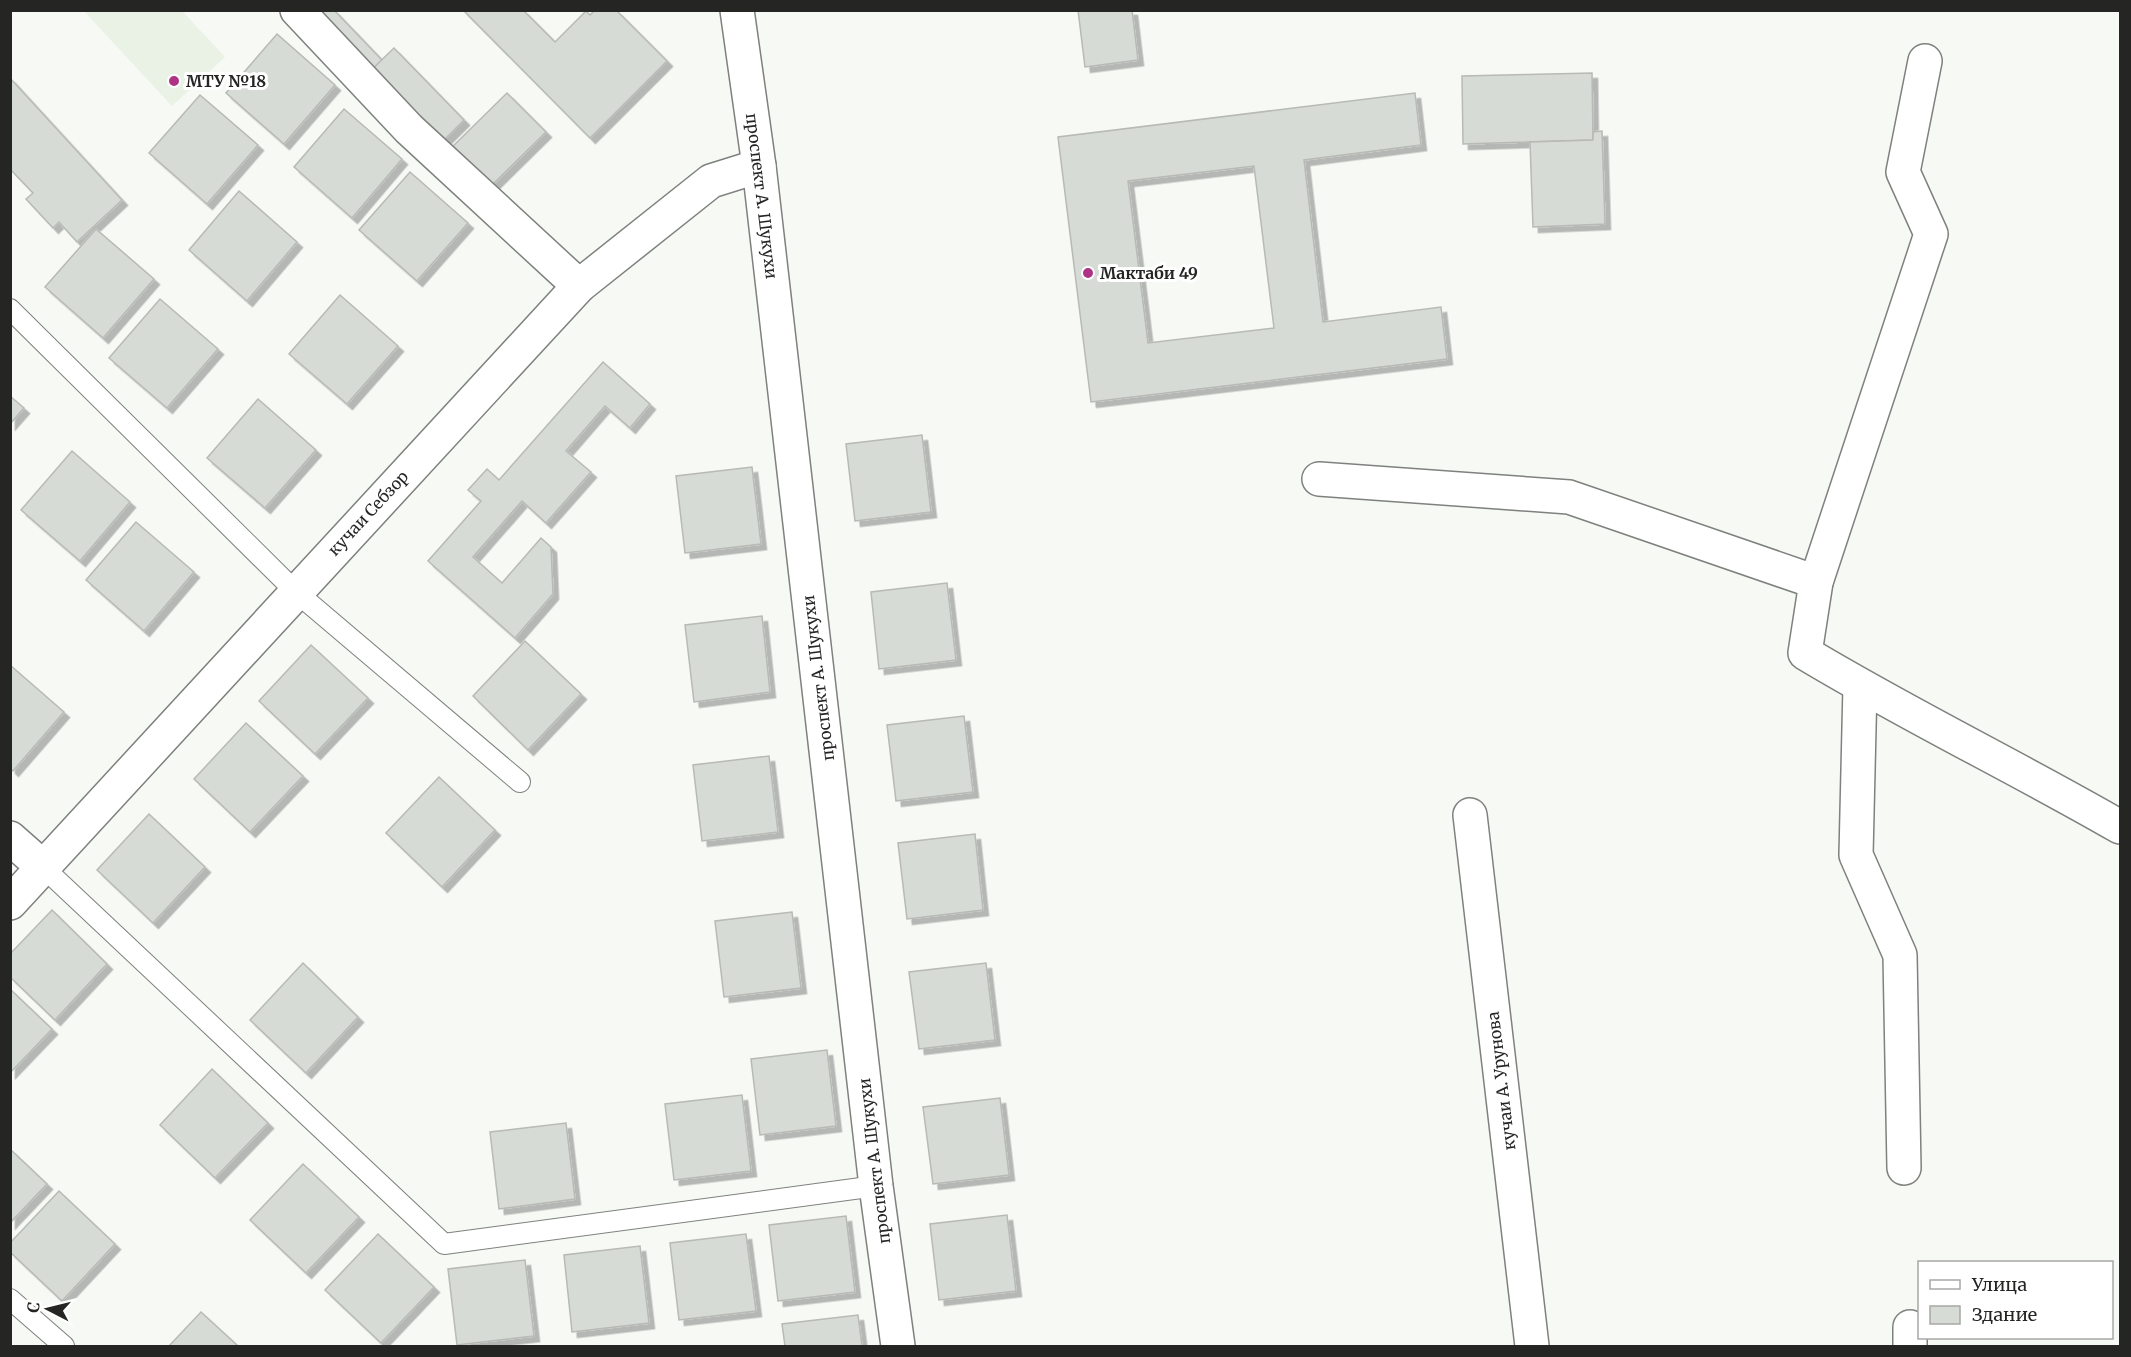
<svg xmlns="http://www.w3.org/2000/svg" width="2131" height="1357" font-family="Merriweather,serif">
  <defs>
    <filter id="shadow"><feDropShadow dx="5.5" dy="5.5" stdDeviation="0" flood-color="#0004"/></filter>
  </defs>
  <rect width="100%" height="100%" fill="#f6f9f4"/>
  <!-- built -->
  <path fill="#eaf2e6" d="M84,11h98l43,46 -53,49z"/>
  <!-- building -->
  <g fill="#d7dbd6" stroke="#b7bab5" stroke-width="1.5" fill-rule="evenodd" filter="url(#shadow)">
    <path d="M293,10h41l48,50 -21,20z"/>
    <path d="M463,10h60l32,32 31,-31 4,4 5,-5h21l51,51 -77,77z"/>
    <path d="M1078,10h54l6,50 -53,7z"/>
    <path d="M277,34l58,51 -51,59 -58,-51z"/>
    <path d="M394,48l70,72 -32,32 -71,-72z"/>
    <path d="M1592,73l1,67 -130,4 -1,-68z"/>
    <path d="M10,78l112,122 -45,42 -18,-20 -6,6 -27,-29 7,-6 -23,-24z"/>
    <path d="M507,93l39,39 -62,61 -38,-40z"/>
    <path d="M1415,93l6,52 -117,15 19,162 118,-15 6,52 -356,43 -33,-265zM1254,166l20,162 -126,15 -20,-162z"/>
    <path d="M200,95l58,50 -51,59 -58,-51z"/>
    <path d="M344,109l58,50 -50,59 -58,-51z"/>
    <path d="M1602,131l3,93 -72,3 -3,-85 63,-2v-8z"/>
    <path d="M410,172l58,51 -51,58 -58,-51z"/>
    <path d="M239,191l58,51 -50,59 -58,-51z"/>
    <path d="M96,229l58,50 -51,59 -58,-51z"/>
    <path d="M340,295l58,51 -51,58 -58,-50z"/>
    <path d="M160,299l58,50 -51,59 -58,-50z"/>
    <path d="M603,362l47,42 -20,24 -25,-22 -39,45 25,21 -45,51 -24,-22 -49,56 29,26 39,-45 10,9 2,47 -38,44 -87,-77 53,-60 -13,-11 19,-21 12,11z"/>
    <path d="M10,396l14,12 -14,16z"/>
    <path d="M258,399l58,51 -51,58 -58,-50z"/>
    <path d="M922,435l9,77 -76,9 -9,-77z"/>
    <path d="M72,451l58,51 -50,59 -59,-51z"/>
    <path d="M752,467l9,77 -76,9 -9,-77z"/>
    <path d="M136,522l58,50 -50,59 -58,-51z"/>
    <path d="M947,583l9,77 -77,9 -8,-77z"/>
    <path d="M762,616l8,76 -76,10 -9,-77z"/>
    <path d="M525,641l56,53 -53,56 -55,-54z"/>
    <path d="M311,645l57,53 -53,56 -56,-53z"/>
    <path d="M10,665l54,47 -51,59 -3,-3z"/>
    <path d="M964,716l9,76 -77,9 -9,-76z"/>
    <path d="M246,723l57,53 -53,56 -56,-53z"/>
    <path d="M769,756l9,76 -76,9 -9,-76z"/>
    <path d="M439,777l56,53 -53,57 -56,-54z"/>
    <path d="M149,814l56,53 -52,56 -56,-53z"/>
    <path d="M975,834l8,76 -76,9 -9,-76z"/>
    <path d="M52,910l55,54 -52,56 -45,-43v-23z"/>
    <path d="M792,912l9,76 -77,9 -9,-76z"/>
    <path d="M303,963l55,54 -52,56 -56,-53z"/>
    <path d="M986,963l9,77 -76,9 -10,-77z"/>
    <path d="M10,989l42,40 -42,44z"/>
    <path d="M827,1050l9,76 -76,9 -9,-76z"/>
    <path d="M212,1069l56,54 -53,55 -55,-53z"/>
    <path d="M742,1095l9,76 -77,9 -9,-76z"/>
    <path d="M1000,1098l9,77 -76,9 -10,-77z"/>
    <path d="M566,1123l9,76 -76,10 -9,-77z"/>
    <path d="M10,1149l37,35 -37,39z"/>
    <path d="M303,1164l56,53 -53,56 -56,-53z"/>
    <path d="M59,1191l56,53 -53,57 -52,-49v-9z"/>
    <path d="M1007,1215l9,76 -77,9 -9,-76z"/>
    <path d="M846,1216l9,76 -77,9 -9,-76z"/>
    <path d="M378,1234l56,53 -53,56 -56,-53z"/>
    <path d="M746,1234l10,77 -77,9 -9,-77z"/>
    <path d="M640,1246l9,77 -77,9 -8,-77z"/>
    <path d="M525,1260l9,76 -77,9 -9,-76z"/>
    <path d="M201,1312l37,34h-69z"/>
    <path d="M858,1315l4,31h-77l-3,-22z"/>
  </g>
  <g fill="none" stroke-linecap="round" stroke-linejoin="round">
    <defs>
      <g id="lane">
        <path d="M10,309l286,283 224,190"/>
        <path d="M44,868l400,376 432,-58"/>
        <path d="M10,1299l54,47"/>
      </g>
      <g id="street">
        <path d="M297,10l112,119 170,157"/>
        <path d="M1925,61l-22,111 28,62 -115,348 -11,71c103,62 211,114 315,174"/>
        <path d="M1319,479l250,18 247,85"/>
        <path d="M1860,686l-4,169 44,100 4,213"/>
        <path d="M1470,815l62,531"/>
        <path d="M10,838l34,30"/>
        <path d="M1910,1346v-19"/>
      </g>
      <g id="secondary">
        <path d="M737,10l22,156 117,1020 22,160"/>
        <path d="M10,903l569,-617 132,-105 48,-15"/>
      </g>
    </defs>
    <!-- lane casing -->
    <use href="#lane" stroke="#7e817d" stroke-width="22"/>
    <!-- street casing -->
    <use href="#street" stroke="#7e817d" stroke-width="36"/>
    <!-- secondary casing -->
    <use href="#secondary" stroke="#7e817d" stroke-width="36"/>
    <!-- lane -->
    <use href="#lane" stroke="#fff" stroke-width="20"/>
    <!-- street -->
    <use href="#street" stroke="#fff" stroke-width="33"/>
    <!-- secondary -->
    <use href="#secondary" stroke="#fff" stroke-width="33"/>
  </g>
  <!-- markers -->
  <g fill="#ae3385" stroke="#fff" stroke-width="2">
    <circle cx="174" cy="81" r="6"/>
    <circle cx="1088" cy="273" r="6"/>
  </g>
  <g text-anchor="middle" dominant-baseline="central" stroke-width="6" stroke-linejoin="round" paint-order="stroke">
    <!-- poi labels -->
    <g font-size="16" font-weight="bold" fill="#252624" stroke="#fff" text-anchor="start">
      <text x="186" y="81">МТУ №18</text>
      <text x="1100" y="273">Мактаби 49</text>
    </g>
    <!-- street labels -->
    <g font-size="16" fill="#252624" stroke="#fff">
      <text transform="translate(762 196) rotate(83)">проспект А. Шукухи</text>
      <text transform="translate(368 513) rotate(-47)">кучаи Себзор</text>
      <text transform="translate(818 678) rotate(-97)">проспект А. Шукухи</text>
      <text transform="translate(1501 1081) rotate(-97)">кучаи А. Урунова</text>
      <text transform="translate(874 1161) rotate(-97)">проспект А. Шукухи</text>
    </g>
  </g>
  <!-- border -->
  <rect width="2131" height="1357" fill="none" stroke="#252624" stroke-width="24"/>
  <!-- legend -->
  <rect x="1918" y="1261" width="195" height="78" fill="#ffffff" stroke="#a8a8a7" stroke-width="1.5"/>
  <rect x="1930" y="1280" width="30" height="9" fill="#ffffff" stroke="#a8a8a7" stroke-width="1.5"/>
  <text x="1972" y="1291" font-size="18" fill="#252624">Улица</text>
  <rect x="1930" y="1306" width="30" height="18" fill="#d7dbd6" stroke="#a8a8a7" stroke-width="1.5"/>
  <text x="1972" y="1321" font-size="18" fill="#252624">Здание</text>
  <!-- north arrow -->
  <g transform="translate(48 1309) rotate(277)" stroke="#ffffff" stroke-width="4.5" paint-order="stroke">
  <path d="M0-4.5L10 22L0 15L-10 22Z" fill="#252624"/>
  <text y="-9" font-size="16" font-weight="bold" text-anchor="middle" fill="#252624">С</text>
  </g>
</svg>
